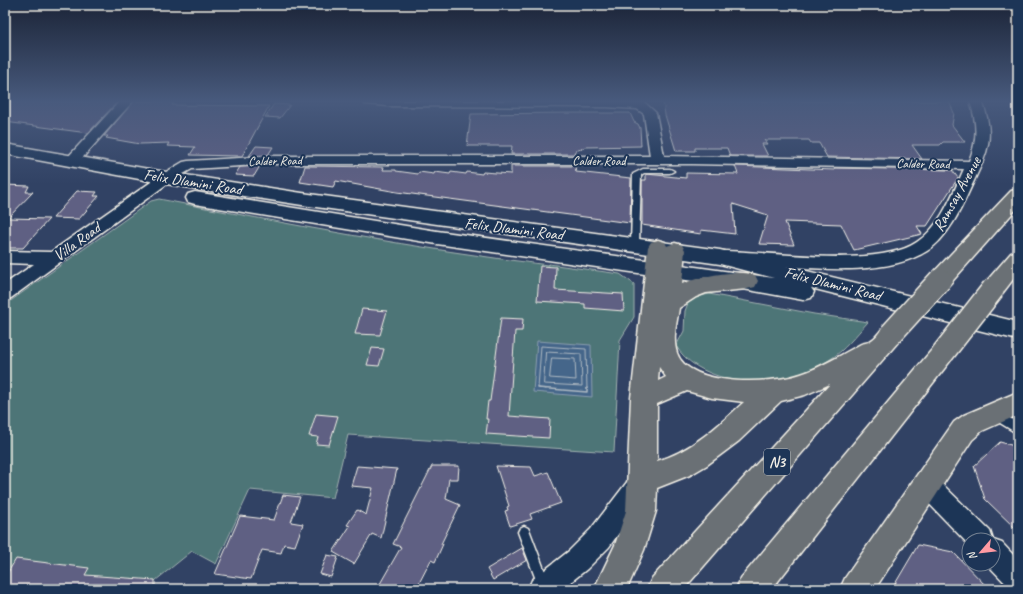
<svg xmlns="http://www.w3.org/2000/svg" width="1023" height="594" font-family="Caveat,sans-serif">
  <rect width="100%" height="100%" fill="#314264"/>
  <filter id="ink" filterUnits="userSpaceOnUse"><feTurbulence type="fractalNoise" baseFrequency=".025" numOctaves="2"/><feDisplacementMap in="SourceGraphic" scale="8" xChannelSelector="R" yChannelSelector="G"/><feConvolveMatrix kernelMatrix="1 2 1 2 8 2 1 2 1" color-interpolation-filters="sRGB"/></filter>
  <g filter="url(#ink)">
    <!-- green -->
    <g fill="#4e7477" stroke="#a1b2b0">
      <path d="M159,199c129,25 258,50 389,66l1,-1 71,10 14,10v33l-14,23 -6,112 -266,-17 -15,63 -83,-8 -34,74 -24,-13 -47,38h-140v-284l146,-104z"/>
      <path d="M709,294l105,20 54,8c-12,13 -24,29 -39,38 -13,8 -27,15 -42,19 -35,9 -91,0 -111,-33l8,-15 1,-20 3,-8 9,-6z"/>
    </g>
    <!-- water -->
    <path fill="#45668a" stroke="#8b9eb0" d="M537,341l54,4 1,52 -59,-5z"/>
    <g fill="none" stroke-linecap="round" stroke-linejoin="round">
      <!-- shore-far1 -->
      <g stroke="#aeb9c2" stroke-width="1">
        <path d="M546,352l35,2 1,32 -38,-2z"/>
        <path d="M552,358l23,1 1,21 -26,-2z"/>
        <path d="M546,389l-8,-1 3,-42 45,3 1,40"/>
      </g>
      <!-- shore -->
      <path stroke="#aeb9c2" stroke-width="1.5" d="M538,388l49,4v-4"/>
    </g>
    <!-- building -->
    <g fill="#5f6083" stroke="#f4f1e8">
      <path d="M5,101h113l-30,32 -83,-11z"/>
      <path d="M134,101h41l-3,4 97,1 -27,50 -52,-1 5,-8 -28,-1 2,-3 -29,1 -34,-6 2,-2h-4z"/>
      <path d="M663,101h286l5,12 -2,12 13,17h-22l-3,3h-28l10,14 -95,-2 -8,-14h-8l-2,-3h-45l3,4h-5l6,12h-38l-3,-8h-32v3h-19l-11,-36z"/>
      <path d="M274,104l16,1 -10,13 -15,-1z"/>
      <path d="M568,113h62l4,9 4,2 2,4 1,18 -56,1 -11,5 1,2h-64l1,-8h-45l4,-32z"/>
      <path d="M256,146l17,1 -5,8 -19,1z"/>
      <path d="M260,166l-6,10 -19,-1 5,-8z"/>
      <path d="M305,166l79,1 -1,3h13v1l22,3 1,-2 15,2 1,-2 15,2 1,-2 15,2 1,-2 15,2 1,-2 28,2v-8h64l1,6 55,6 -1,45 -233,-31 -61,-11 -3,6 -33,-5z"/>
      <path d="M735,166l100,4 -1,-2 118,2 6,8 -31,48h-10l5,8 -68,16 -13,-26 -56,-2 9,23 -35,-1 9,-29 -35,-11 2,30 -34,-4v4l-59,-9v-45h4v-6l40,4v-5l52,1z"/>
      <path d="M5,185l24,1 -3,6h7l-25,26 41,1 -26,29h-18z"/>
      <path d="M77,191l20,1 -3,4h5l-20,23 -26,-1z"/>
      <path d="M540,266l16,1 -1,23 68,4 1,17 -39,-3v-4l-48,-3z"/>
      <path d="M362,309l25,2 -7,24 -25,-1z"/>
      <path d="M501,318l22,1 -1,12h-7l-6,85 41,3 -1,19 -63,-4 2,-15h-2l2,-18h2z"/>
      <path d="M372,348l12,1 -5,17 -12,-1z"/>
      <path d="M316,414l22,2 -9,29 -13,-1 2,-7 -9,-1z"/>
      <path d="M1000,442l18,5v84l-33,-32 -11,-33z"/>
      <path d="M357,466l40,3 -16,69 -9,-4 -18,30 -21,-12 17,-26 -3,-1 10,-15 9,5 7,-27 -22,-2z"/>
      <path d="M432,466h27l-1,13h-9l-3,20 14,6 -19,39h2l-8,18 -4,-2 -15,29h-39l24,-42 -8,-3z"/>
      <path d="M496,466l35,1 4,9 13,-4 13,31 -31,11 2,5 -22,7 -5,-15 3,-1 -1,-3 2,-1z"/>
      <path d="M283,495l17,2 -9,25 12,2 -8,22 -11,-2 -3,9 -19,-3 -11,29 -36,-5 25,-58 34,4z"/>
      <path d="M918,545l35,7 36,37h-97z"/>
      <path d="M522,548l5,12 -34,20 -6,-11z"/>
      <path d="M327,555l11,2 -7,20 -11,-3z"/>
      <path d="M16,559l73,9 -4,7 70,5v9h-150v-12z"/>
    </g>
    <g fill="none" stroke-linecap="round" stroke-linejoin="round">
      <defs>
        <g id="service">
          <path d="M5,125l3,1v2l-3,1z"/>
          <path d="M643,169h27l4,2 -4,2h-26l-3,2 -2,69 -4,3 -4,-3 2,-70z"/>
          <path d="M996,410l22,13v11l-26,-16 -1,-3 1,-3z"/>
          <path d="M524,526l4,2 2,4 20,53 -1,4h-10l-1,-4 -20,-53 2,-4z"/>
        </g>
        <g id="minor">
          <path d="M120,101h13l-56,63 -5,1 -5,-1 -2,-3 2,-3z"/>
          <path d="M363,101h277l4,1 12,11 8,43 305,5c9,-22 8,-38 1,-60h12c14,38 5,52 -11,86 -10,22 -23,51 -44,64 -51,32 -147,12 -206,12l-6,-2 -2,-4 2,-4 6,-2c49,0 157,18 196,-9 24,-16 35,-47 47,-73l-272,-5h-420l-80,5 -21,12 -160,117 -6,2v-16l29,-20 -29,-1v-12l46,1 110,-77 22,-13 5,-1 84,-5h378l-6,-42 -7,-5 -30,-2 -218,-1 -24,-2z"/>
          <path d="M642,470l8,3 4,8 -4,8 -41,58 -22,22 -25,20h-34l4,-9 37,-29 22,-22 43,-56z"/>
          <path d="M926,473l8,3 56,55 3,9 9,3 16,17v29l-9,-2 -22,-23h6v-24h-24v5l-51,-53 -4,-8 4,-8z"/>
        </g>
        <path id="secondary" d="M5,144l161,28 136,21 418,57 298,72v18l-207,-52 3,4 -3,6 -8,2 -82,-15 -284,-41 -242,-40 -7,-2 -2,-4 2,-4 7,-2 242,39 337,47 -54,-14 -418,-59 -136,-21 -161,-30z"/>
        <g id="motorway">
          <path d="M1018,189v18l-70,79 -8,2 -8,-2 -3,-6 3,-6 79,-83z"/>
          <path d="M658,240l7,2 2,4 8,-3 7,2 3,5 -3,34c20,-8 52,-15 73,-9l3,6 -3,6 -8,2 -41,4 -10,4 -17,11c-2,14 -7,31 -2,45 12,35 96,31 124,21 21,-7 40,-19 60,-30 2,-1 7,-1 9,-3 13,-7 9,-20 29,-14l4,7 -4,7 -215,248h-37l5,-11 178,-194 -25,11 -24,6 -42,40 -32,24 -17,10 -33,13 -1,23 -12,39 -17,39h-33l21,-44 11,-34 5,-113 17,-151 3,-5zM659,367l7,10 -8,4zM687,391l25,7 32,4c-25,23 -54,50 -87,59v-57z"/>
          <path d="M1018,251v22l-17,22 -8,2 -8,-2 -3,-6 3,-6 26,-30z"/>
          <path d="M943,343l8,3 4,7 -4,7 -179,229h-36l5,-11 194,-232z"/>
          <path d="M1018,392v23l-36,16 -10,9 -97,149h-35l5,-11 109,-156 10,-7z"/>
        </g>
      </defs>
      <!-- service casing -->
      <use href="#service" stroke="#f4f1e8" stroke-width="3"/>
      <!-- minor casing -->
      <use href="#minor" stroke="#f4f1e8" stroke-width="3"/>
      <!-- secondary casing -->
      <use href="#secondary" stroke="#f4f1e8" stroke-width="3"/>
      <!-- motorway casing -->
      <use href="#motorway" stroke="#f4f1e8" stroke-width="3"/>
      <!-- service -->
      <use href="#service" fill="#1d3557" fill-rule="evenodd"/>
      <!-- minor -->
      <use href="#minor" fill="#1d3557" fill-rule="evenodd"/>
      <!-- secondary -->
      <use href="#secondary" fill="#1d3557" fill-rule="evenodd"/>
      <!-- motorway -->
      <use href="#motorway" fill="#6a7074" fill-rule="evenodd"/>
      <defs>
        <g id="motorway-bridge">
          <path d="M891,334l49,-54"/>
          <path d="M943,353l50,-64"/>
        </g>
      </defs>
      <!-- motorway-bridge casing -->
      <use href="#motorway-bridge" stroke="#f4f1e8" stroke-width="25" stroke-linecap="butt"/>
      <!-- motorway-bridge -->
      <use href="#motorway-bridge" stroke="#6a7074" stroke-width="22"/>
    </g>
  </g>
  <!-- sky -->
  <linearGradient id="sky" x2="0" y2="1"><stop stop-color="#1b2437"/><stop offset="0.55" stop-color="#485a7d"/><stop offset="1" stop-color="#485a7d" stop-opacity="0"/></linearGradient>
  <rect width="1023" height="184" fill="url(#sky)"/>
  <g text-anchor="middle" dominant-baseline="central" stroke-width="4" stroke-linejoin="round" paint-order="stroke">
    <!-- far-street labels -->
    <g font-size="13" fill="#f4f1e8" stroke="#1d3557">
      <text transform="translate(275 161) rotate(-1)">Calder Road</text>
      <text x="599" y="161">Calder Road</text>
      <text transform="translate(923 164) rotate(1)">Calder Road</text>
    </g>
    <!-- shield labels -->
    <rect fill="#1d3557" stroke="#b4b9bc" stroke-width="1" x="764" y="449" width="26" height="26" rx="3"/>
    <g font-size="15" font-weight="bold" fill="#f4f1e8">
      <text x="777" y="462">N3</text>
    </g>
    <!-- street labels -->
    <g font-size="16" fill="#f4f1e8" stroke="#1d3557">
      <text transform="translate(193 182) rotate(9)">Felix Dlamini Road</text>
      <text transform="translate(957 194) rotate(-61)">Ramsay Avenue</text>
      <text transform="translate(514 229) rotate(7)">Felix Dlamini Road</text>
      <text transform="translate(77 242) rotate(-36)">Villa Road</text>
      <text transform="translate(833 284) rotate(14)">Felix Dlamini Road</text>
    </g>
  </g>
  <!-- margin -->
  <rect width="1023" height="594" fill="none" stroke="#1d3557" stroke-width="20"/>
  <rect x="10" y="10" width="1003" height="574" fill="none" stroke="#f4f1e8" stroke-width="1.5" filter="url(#ink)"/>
  <!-- north arrow -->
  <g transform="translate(981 552) rotate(242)"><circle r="19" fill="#1d3557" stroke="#738091"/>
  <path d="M0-3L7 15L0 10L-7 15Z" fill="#ff9aa2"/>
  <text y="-6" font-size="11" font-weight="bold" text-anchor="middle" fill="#f4f1e8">N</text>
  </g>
</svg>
